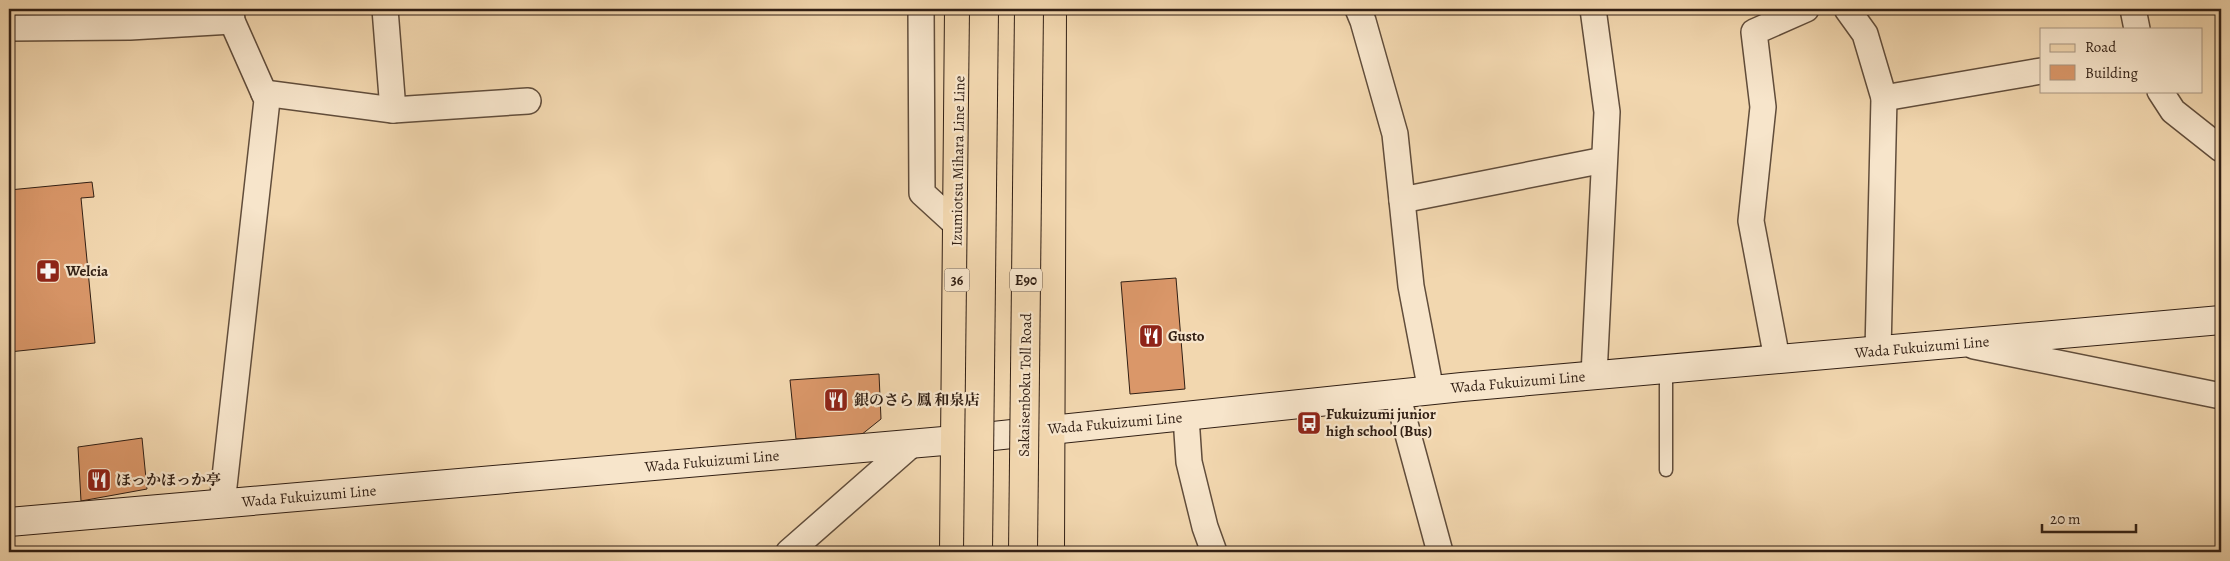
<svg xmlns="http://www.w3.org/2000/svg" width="2230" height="561" font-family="Alegreya,'Noto Serif JP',serif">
  <rect width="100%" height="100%" fill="#f2d7af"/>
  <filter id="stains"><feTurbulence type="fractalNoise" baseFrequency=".004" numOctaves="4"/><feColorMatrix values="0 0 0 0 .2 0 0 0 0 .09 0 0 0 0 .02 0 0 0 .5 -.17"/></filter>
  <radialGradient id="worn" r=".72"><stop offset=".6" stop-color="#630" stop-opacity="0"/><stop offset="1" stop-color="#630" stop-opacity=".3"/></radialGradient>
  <!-- building -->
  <g fill="#da9769" stroke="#311f14">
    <path d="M92,182l2,15 -13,1 14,145 -86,9v-162z"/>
    <path d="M1176,278l9,111 -55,5 -9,-112z"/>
    <path d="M879,374l2,45 -20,16 -65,4 -6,-59z"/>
    <path d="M142,438l5,51 -66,12 -3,-54z"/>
  </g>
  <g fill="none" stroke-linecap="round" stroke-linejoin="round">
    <defs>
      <path id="lane" d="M1666,470v-101"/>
      <g id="street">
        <path d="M385,9l8,101"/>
        <path d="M921,9l1,184 35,32"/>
        <path d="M1358,9l5,12 32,113 16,152 20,105"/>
        <path d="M1593,9l14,103 -13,263"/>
        <path d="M1847,9l18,25 19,64 -6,253"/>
        <path d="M2133,9l4,20"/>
        <path d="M9,28l121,-1 102,-6"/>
        <path d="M2160,91l13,20 48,38"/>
        <path d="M264,93l129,17 135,-9"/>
        <path d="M1884,98l157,-27"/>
        <path d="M1402,200l202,-40"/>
        <path d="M1974,346l247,50"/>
        <path d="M1777,359l-26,-138 12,-114 -9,-75 52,-23"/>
        <path d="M1397,394l43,158"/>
        <path d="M1186,417l3,45 16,65 9,25"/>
        <path d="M222,504l45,-404 -35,-79 -1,-12"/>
        <path d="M789,552l123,-108"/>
      </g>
      <path id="secondary" d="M9,522l946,-82 507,-53 759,-67"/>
      <g id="primary">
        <path d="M954,552l5,-543"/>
        <path d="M1050,552l2,-543"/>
      </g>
    </defs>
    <!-- lane casing -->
    <use href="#lane" stroke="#614d3b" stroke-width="15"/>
    <!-- street casing -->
    <use href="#street" stroke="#614d3b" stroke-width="28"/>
    <!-- secondary casing -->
    <use href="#secondary" stroke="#311f14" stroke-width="30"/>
    <!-- primary casing -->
    <use href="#primary" stroke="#311f14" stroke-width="30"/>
    <!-- lane -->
    <use href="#lane" stroke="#f7e5cb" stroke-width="12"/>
    <!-- street -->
    <use href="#street" stroke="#f7e5cb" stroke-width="25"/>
    <!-- secondary -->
    <use href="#secondary" stroke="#f7e5cb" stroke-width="28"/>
    <!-- primary -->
    <use href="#primary" stroke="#f2d7af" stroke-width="28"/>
    <defs>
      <g id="highway-bridge">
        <path d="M978,552l6,-543"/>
        <path d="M1023,552l6,-543"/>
      </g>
    </defs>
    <!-- highway-bridge casing -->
    <use href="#highway-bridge" stroke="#311f14" stroke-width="30" stroke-linecap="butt"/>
    <!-- highway-bridge -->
    <use href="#highway-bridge" stroke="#f2d7af" stroke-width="28"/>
  </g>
  <!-- icons -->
  <defs>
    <symbol id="pharmacy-square" viewBox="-11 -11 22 22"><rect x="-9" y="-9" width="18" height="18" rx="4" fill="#8f2418" stroke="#f7e5cb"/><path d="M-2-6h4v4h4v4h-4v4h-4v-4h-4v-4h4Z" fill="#fff"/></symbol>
    <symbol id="restaurant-square" viewBox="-11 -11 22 22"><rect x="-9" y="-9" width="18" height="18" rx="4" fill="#8f2418" stroke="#f7e5cb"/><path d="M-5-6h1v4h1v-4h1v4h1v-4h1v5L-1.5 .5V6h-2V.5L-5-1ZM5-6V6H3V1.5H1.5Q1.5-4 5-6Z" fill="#fff"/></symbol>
    <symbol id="bus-square" viewBox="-11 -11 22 22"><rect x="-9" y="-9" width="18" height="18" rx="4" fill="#8f2418" stroke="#f7e5cb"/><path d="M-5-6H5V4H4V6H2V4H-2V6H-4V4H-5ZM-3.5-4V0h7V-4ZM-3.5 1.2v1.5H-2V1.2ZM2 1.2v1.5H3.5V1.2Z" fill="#fff"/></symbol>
  </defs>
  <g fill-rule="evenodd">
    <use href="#pharmacy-square" x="34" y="257" width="28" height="28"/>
    <use href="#restaurant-square" x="1137" y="322" width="28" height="28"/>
    <use href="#restaurant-square" x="822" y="386" width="28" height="28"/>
    <use href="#bus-square" x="1295" y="409" width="28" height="28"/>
    <use href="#restaurant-square" x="85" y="466" width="28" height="28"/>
  </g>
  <g text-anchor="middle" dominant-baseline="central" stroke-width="4.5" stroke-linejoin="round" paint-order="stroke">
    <!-- shield labels -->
    <g fill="#f7e5cb" stroke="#6c5a4b" stroke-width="1">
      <rect x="944.5" y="268.5" width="25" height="23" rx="4"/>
      <rect x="1010" y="268.5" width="32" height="23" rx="4"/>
    </g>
    <g font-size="14" font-weight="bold" fill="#311f14">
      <text x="957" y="280">36</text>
      <text x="1026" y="280">E90</text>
    </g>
    <!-- street labels -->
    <g font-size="15" fill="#311f14" stroke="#f7e5cb">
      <text transform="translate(958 161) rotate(-89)">Izumiotsu Mihara Line Line</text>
      <text transform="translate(1922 347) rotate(-5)">Wada Fukuizumi Line</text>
      <text transform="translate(1518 382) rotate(-5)">Wada Fukuizumi Line</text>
      <text transform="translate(1025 385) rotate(-89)">Sakaisenboku Toll Road</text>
      <text transform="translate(1115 423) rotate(-5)">Wada Fukuizumi Line</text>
      <text transform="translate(712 461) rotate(-5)">Wada Fukuizumi Line</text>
      <text transform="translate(309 496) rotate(-5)">Wada Fukuizumi Line</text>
    </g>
    <!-- poi labels -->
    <g font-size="15" font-weight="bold" fill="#311f14" stroke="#f7e5cb" text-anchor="start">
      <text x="66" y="271">Welcia</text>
      <text x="1168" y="336">Gusto</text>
      <text x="854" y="400">銀のさら 鳳 和泉店</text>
      <text x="1326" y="414">Fukuizumi junior<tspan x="1326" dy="17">high school (Bus)</tspan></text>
      <text x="116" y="480">ほっかほっか亭</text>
    </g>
  </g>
  <!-- margin -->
  <rect width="2230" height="561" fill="none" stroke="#f2d7af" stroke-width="30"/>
  <rect x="10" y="10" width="2210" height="541" fill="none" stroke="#311f14" stroke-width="2.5"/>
  <rect x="15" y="15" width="2200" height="531" fill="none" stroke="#311f14"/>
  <!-- legend -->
  <rect x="2040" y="28" width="162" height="65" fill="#f7e5cb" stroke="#a89682"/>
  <rect x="2050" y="44" width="25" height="8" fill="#f2d7af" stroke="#a89682"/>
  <text x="2085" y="52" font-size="15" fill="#311f14">Road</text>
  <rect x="2050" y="65" width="25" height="15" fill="#da9769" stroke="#a89682"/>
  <text x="2085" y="78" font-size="15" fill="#311f14">Building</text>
  <!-- scale -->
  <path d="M2042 524v8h94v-8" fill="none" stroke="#311f14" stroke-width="2.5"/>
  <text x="2050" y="524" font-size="15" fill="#311f14" stroke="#f7e5cb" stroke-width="4" paint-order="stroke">20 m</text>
  <rect width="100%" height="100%" filter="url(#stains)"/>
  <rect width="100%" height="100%" fill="url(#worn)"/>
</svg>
